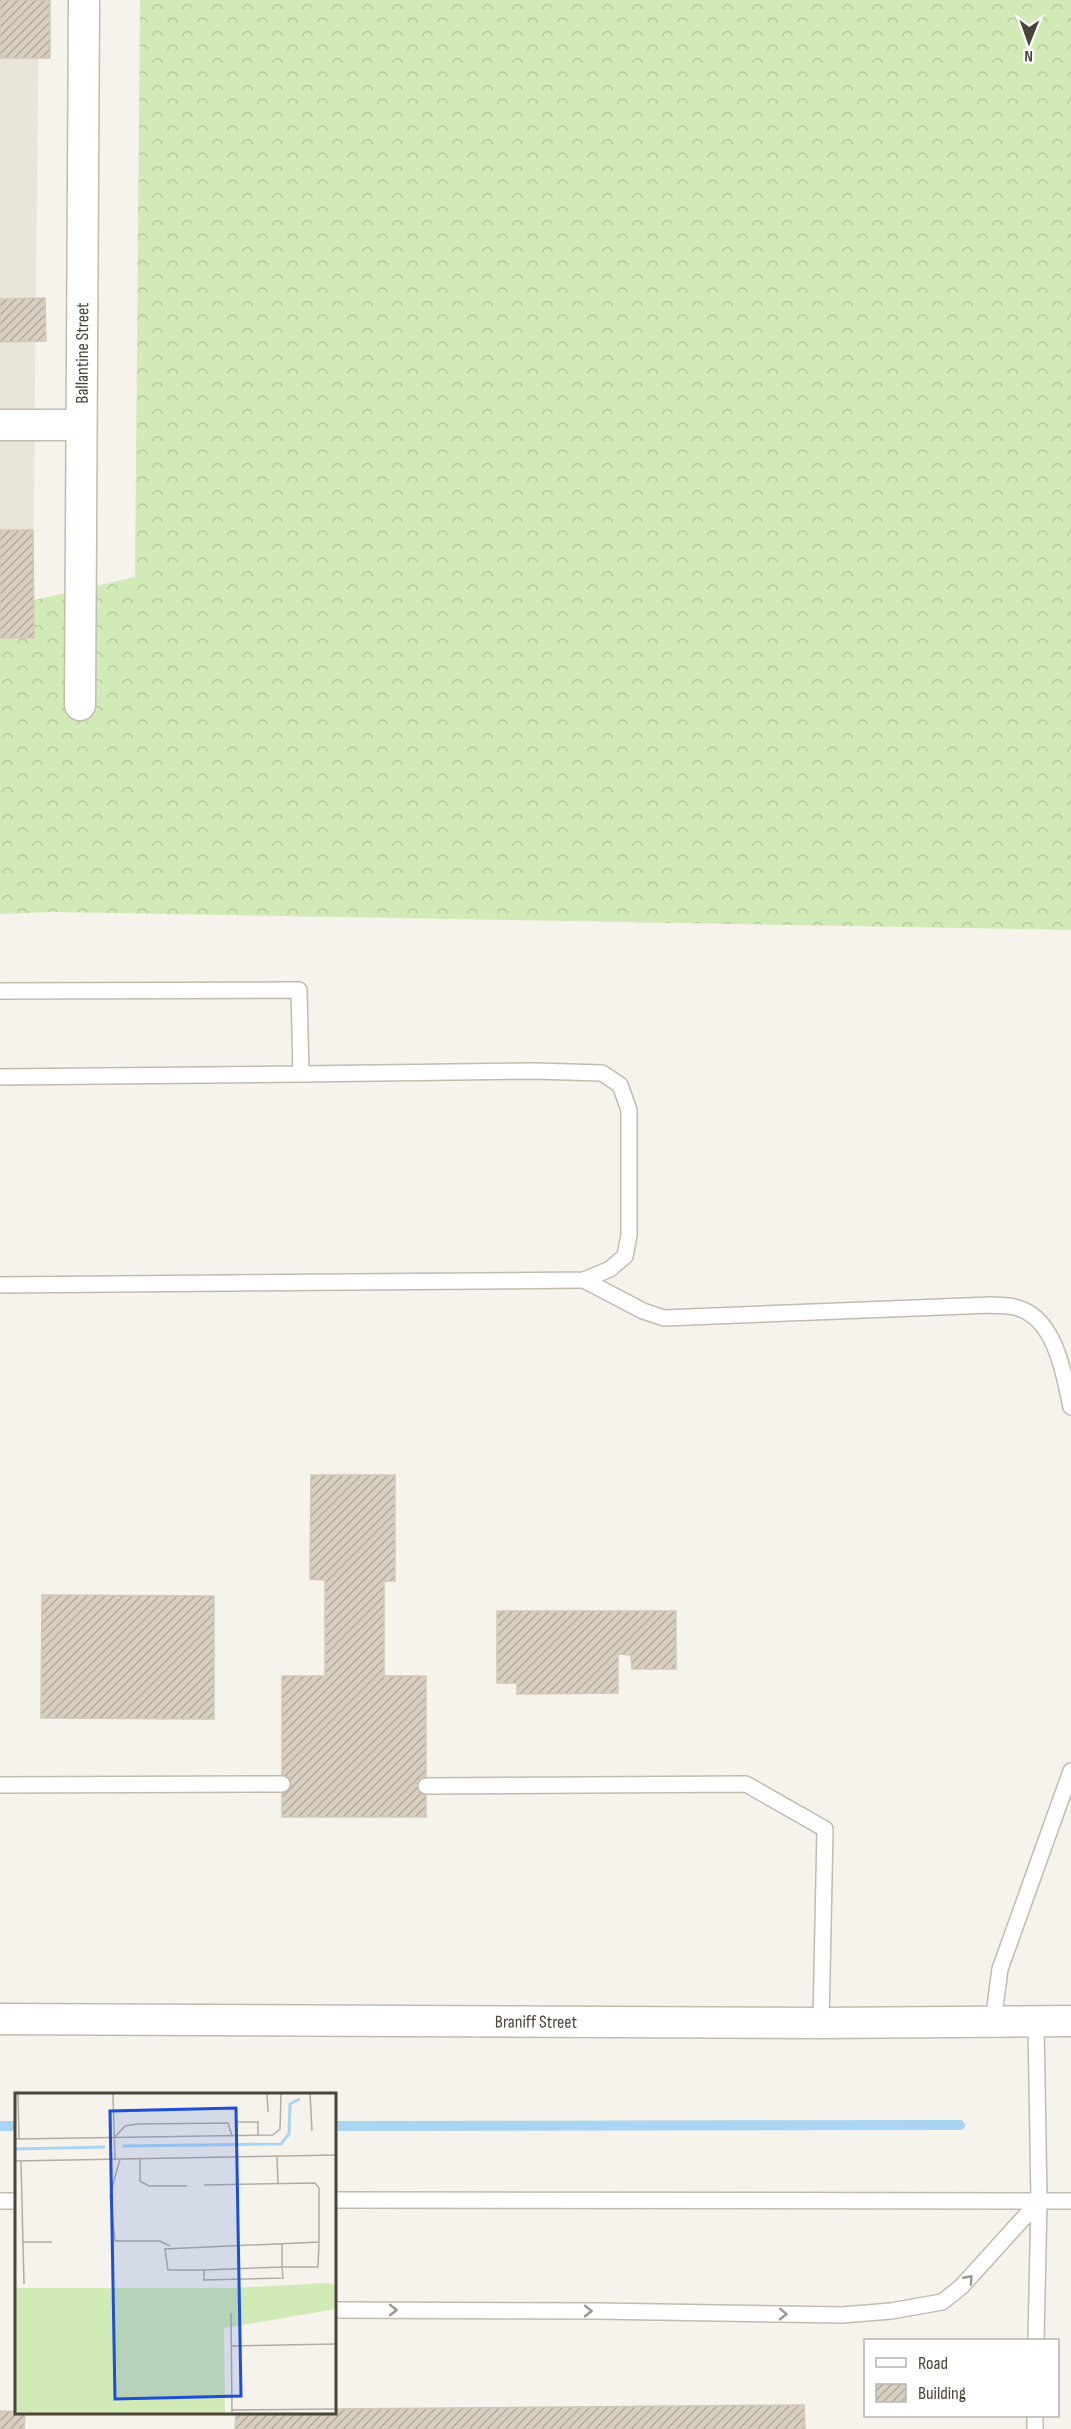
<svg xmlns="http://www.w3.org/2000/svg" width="1071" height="2429" font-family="'Sofia Sans Condensed',sans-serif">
  <defs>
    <pattern id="forest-crowns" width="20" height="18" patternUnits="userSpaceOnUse" patternTransform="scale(1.5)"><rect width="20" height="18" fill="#d2eab5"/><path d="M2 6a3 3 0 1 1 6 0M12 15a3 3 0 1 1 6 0" fill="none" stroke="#b6ca9c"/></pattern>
    <pattern id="building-hatch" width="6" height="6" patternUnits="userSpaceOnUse" patternTransform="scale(1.5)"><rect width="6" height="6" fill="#d8cfc1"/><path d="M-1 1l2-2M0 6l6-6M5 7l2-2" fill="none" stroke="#b1aa9e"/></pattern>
  </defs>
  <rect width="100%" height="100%" fill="#f6f3ec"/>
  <!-- residential -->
  <path fill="#eae5da" d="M0,0h39l-7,682h-32z"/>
  <!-- forest -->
  <path fill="url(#forest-crowns)" d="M140,0h931v930l-1020,-18 -51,2v-306l135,-31z"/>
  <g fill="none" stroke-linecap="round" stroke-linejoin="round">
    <!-- stream -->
    <g stroke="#a9d4f2" stroke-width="10">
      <path d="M0,2126h16"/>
      <path d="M334,2126l626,-1"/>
    </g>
  </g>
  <!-- building -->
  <g fill="url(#building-hatch)" stroke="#d3c7b4" stroke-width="1.5">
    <rect x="0" y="0" width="50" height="58"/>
    <path d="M45,298l1,43 -46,1v-43z"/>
    <path d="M0,530h33l1,108h-34z"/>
    <path d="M311,1475h84v106h-11v95h42v141h-144v-141h43v-96l-15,-1z"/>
    <path d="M42,1595l172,1v123l-173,-1z"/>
    <path d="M497,1611h179v58h-44l-1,-14 -13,-1v39l-101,1v-11h-20z"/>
    <path d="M804,2405l1,24h-570l1,-17h98v-3z"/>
    <path d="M0,2411l25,1 -1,17h-24z"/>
  </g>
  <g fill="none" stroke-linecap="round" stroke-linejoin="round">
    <defs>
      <g id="lane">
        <path d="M0,991l299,-1 2,84 -301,3"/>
        <path d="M584,1280l59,31 21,7 327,-13c7,1 16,0 23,2 41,8 50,67 57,100"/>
        <path d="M0,1285l584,-5 26,-11 15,-13 4,-21v-125l-9,-25 -18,-12 -67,-2 -234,3"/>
        <path d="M0,1785l282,-1"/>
        <path d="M426,1786l320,-2 79,45 -4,194"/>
        <path d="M993,2022l7,-53 71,-198"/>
        <path d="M1036,2022l3,179 -3,139"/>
        <path d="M334,2200l737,1"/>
        <path d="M0,2201h16"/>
        <path d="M334,2310l264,1 244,4 49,-4 51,-9 19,-15 78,-86"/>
        <path d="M1035,2429v-13"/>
      </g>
      <g id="street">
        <path d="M0,425h80"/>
        <path id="s1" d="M80,705l4,-705"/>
        <path id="s2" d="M0,2019l821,4 250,-2"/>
      </g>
    </defs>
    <!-- lane casing -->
    <use href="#lane" stroke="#c2bbae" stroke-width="18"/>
    <!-- street casing -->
    <use href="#street" stroke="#c2bbae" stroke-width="33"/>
    <!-- lane -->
    <use href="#lane" stroke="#fff" stroke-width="15"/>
    <!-- street -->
    <use href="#street" stroke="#fff" stroke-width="30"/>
  </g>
  <!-- one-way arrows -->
  <defs><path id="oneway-chevron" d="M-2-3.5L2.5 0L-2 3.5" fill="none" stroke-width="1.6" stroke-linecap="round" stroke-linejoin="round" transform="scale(1.5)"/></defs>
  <g stroke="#9c9892">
    <use href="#oneway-chevron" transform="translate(969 2279) rotate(-48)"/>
    <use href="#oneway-chevron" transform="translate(393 2310)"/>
    <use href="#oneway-chevron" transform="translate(588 2311)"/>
    <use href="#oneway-chevron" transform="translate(783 2314) rotate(1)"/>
  </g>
  <g text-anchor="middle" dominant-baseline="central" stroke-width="6" stroke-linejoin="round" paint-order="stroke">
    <!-- street labels -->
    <g font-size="18" fill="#4b4439" stroke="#fff">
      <text stroke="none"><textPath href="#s1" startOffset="352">Ballantine Street</textPath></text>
      <text stroke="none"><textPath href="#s2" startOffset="536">Braniff Street</textPath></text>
    </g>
  </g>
  <!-- overview -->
  <g transform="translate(15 2093)">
    <rect width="321" height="321" fill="#f6f3ec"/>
    <path d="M312,190l9,2v24l-112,19 1,85h-210v-125h219z" fill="#d2eab5"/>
    <path fill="none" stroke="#a9d4f2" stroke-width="3" d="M108,53l158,-2 8,-10 1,-30 10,-5M0,56l90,-2"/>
    <path fill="none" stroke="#b2ada4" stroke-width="1.5" d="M3,1l1,45M98,1l2,65M252,1l1,18M295,1l2,37M223,29h20v13M99,45l11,-12 12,-2 91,-1 4,13M0,46l258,-4 7,-6 1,-35M262,64l1,27M125,65v23l9,5h38M105,66l-10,36 5,46h45l10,5M0,68l321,-6M6,68l3,123M7,149h30M267,150v24l1,11 -79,2v-10l78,-3h36l1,-25M189,177h-36l-3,-21 154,-7v-54l-4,-5 -111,2M216,220l1,99M216,253l105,-2M217,317l104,-1"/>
    <path fill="#1d4ed8" fill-opacity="0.15" stroke="#1d4ed8" stroke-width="3" d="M221,15l5,288 -126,3 -5,-288z"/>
    <rect width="321" height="321" fill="none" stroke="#4b4439" stroke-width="3"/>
  </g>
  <!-- legend -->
  <rect x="864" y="2339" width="195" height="78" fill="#ffffff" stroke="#b7b4b0" stroke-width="1.5"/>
  <rect x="876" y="2358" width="30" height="9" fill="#ffffff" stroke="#b7b4b0" stroke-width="1.5"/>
  <text x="918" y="2369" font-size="18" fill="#4b4439">Road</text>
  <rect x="876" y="2384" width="30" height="18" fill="url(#building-hatch)" stroke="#b7b4b0" stroke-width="1.5"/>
  <text x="918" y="2399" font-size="18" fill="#4b4439">Building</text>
  <!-- north arrow -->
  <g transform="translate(1029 42) rotate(181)" stroke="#ffffff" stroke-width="4.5" paint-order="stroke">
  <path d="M0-4.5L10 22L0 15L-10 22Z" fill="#4b4439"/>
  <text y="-9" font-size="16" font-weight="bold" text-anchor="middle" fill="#4b4439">N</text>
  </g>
</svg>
